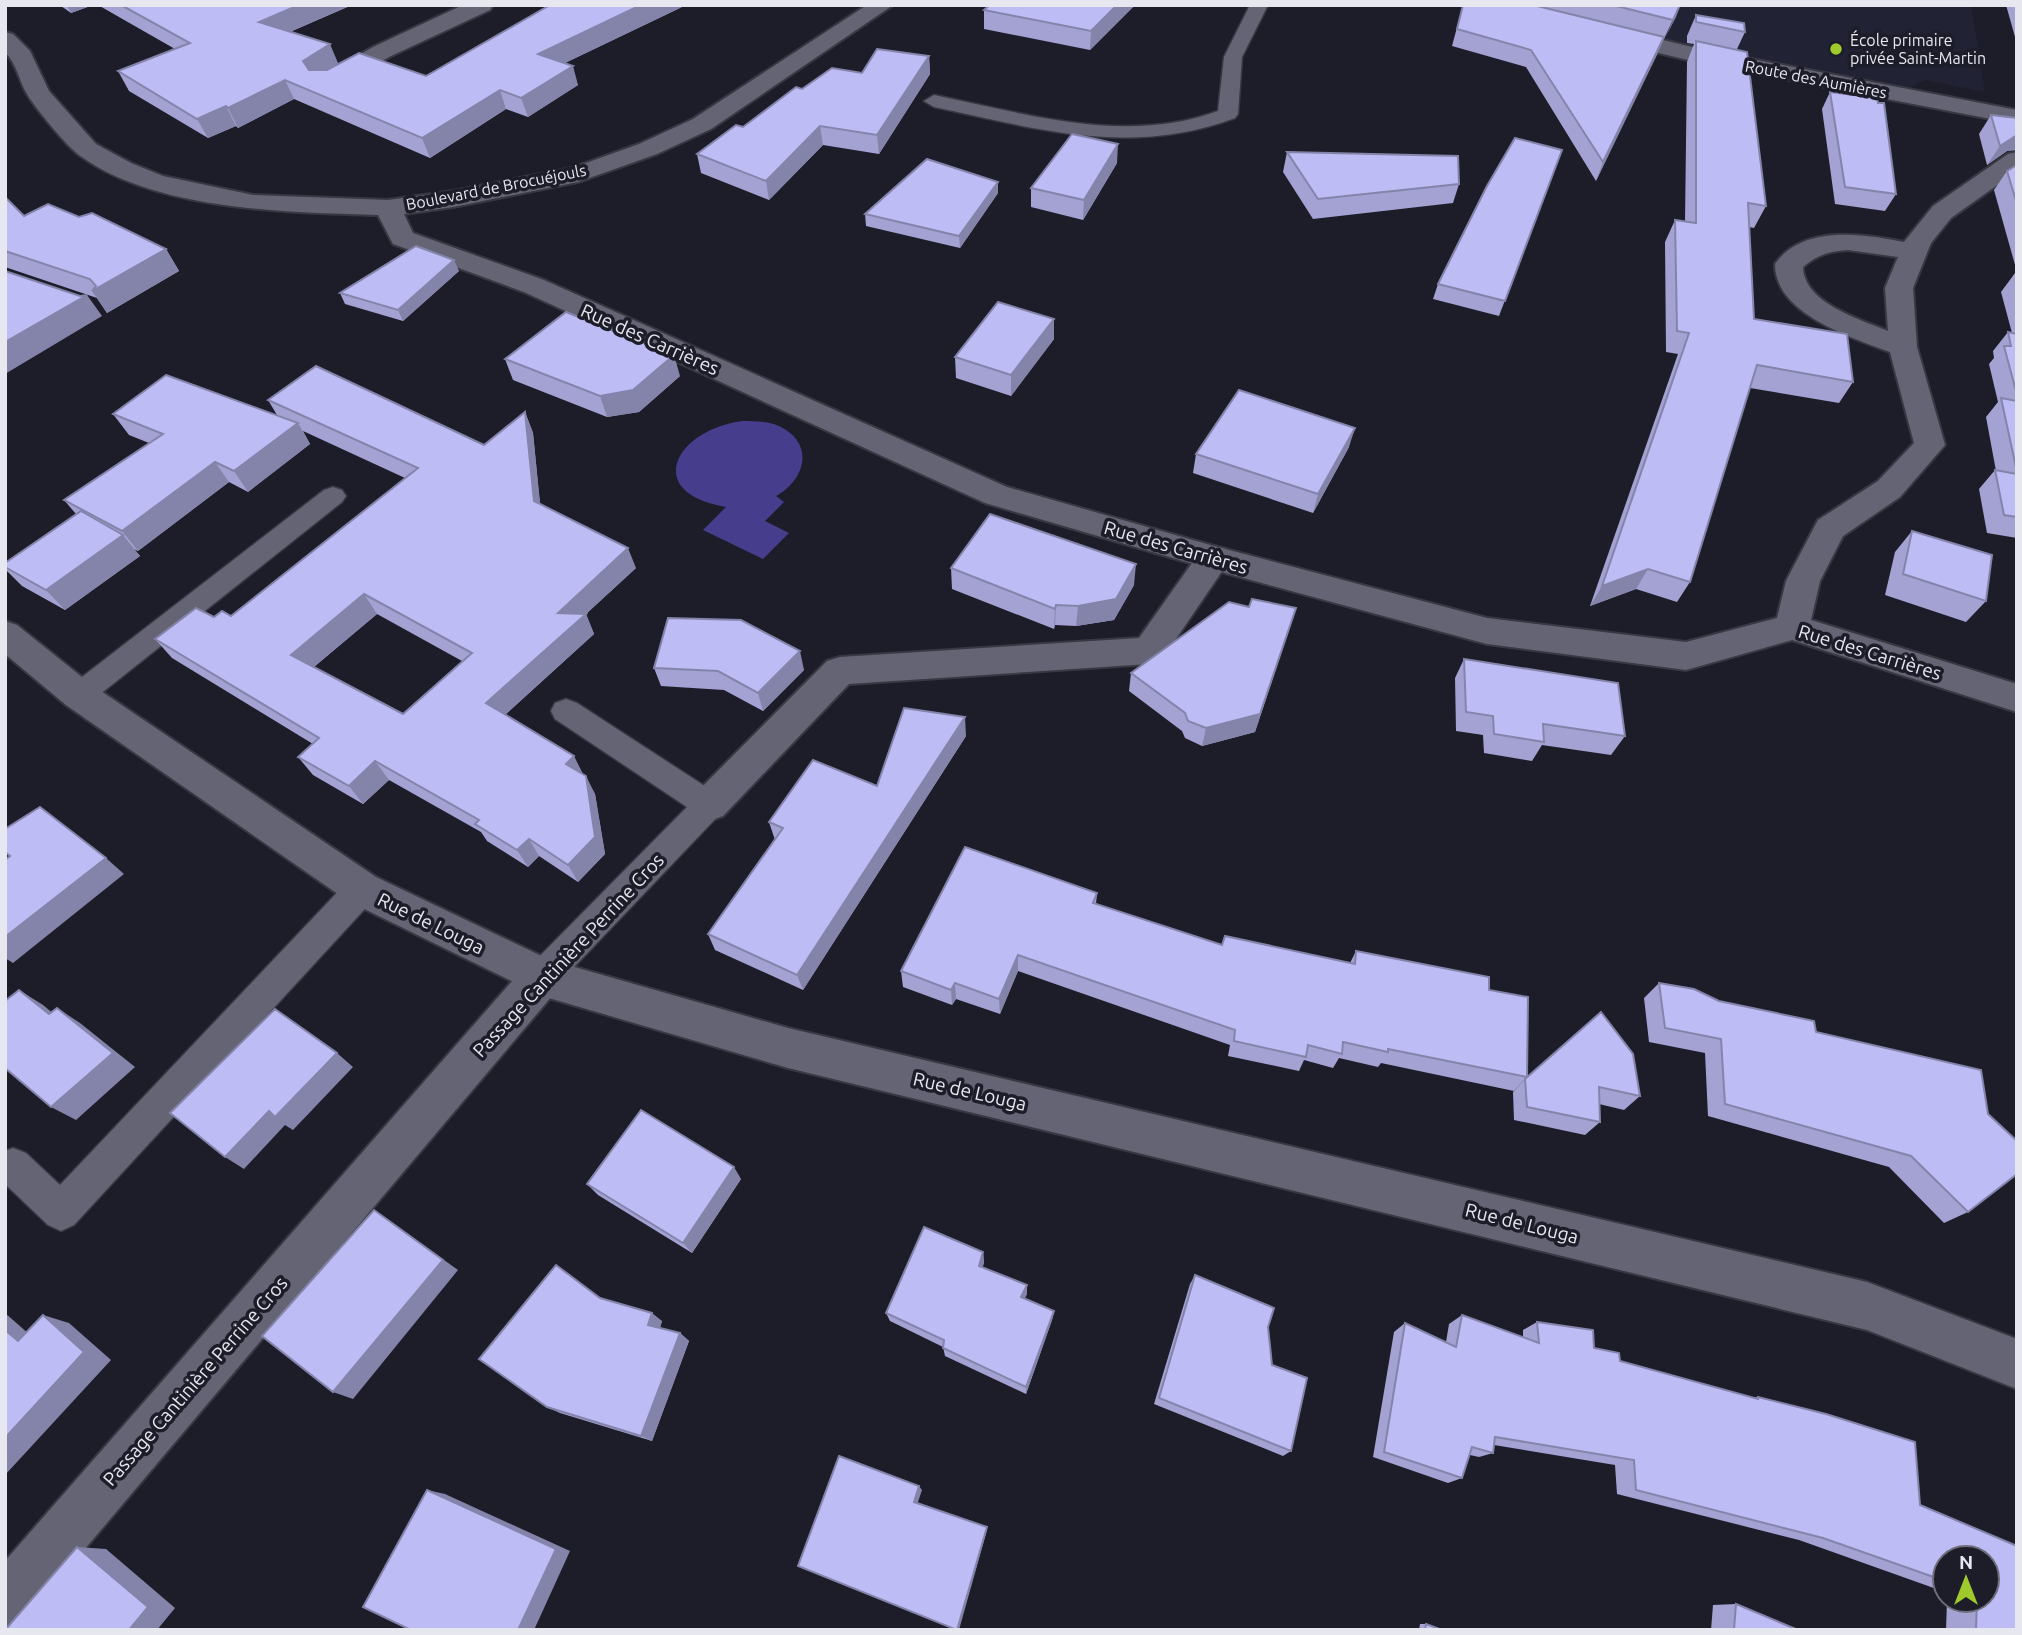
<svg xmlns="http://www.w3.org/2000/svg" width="2022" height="1635" font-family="Ubuntu,sans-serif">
  <rect width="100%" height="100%" fill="#1d1c29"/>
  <!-- built -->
  <path fill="#222235" d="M1524,5h447l14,87 -60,-12 -17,9 -198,-36z"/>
  <!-- water -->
  <path fill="#473d8d" d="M742,421c15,0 31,0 44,9 29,19 16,52 -10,66l8,6 -19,19 24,12 -26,26 -60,-29 23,-23c-84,-14 -51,-77 16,-86z"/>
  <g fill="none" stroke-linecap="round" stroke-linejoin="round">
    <defs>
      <g id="service">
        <path d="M1250,5h18l-26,52 -4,57 -3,4c-104,39 -197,11 -301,-11l-10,-6 10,-6c93,19 192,50 284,16l6,-54z"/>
        <path d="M333,487l9,3 4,6 -4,6 -253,201 -10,4 -10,-4 -5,-8 5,-8 255,-197z"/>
        <path d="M566,699l11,4 143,93 5,9 -5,9 -166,174 -12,5 -12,-5 -5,-11 5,-11 157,-159 -132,-88 -4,-8 4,-8z"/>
        <path d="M362,875l12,4 4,10 -4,10 -300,326 -13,6 -13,-6 -43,-41v-33l8,-3 13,5 34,32 290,-306z"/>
      </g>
      <g id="pedestrian">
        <path d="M1214,546l12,3 5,9 -70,103 -12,3 -300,20 -126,132 -14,5 -14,-5 -5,-11 5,-11 132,-133 13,-4 299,-19 63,-89z"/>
        <path d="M542,958l15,6 6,13 -6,13 -533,631 -19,8v-68l522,-597z"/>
      </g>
      <g id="minor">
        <path d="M463,5h30l-3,5 -99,46 -56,31h-16l-4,-5 4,-5 56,-31z"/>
        <path d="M867,5h26l-182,124 -54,25 -79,28 -125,25 -49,7 9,19 131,47 463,207 207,59 273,72 199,24 91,-24 9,-37 32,-61 60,-39 36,-38 -24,-91c-39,-15 -115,-38 -115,-88 28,-40 89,-30 129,-22l29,-36 75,-52 9,-2v19l-66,47 -20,25 -18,45 4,59 28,98 -45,52 -57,39 -23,45 -9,39 206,64v28l-225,-72 -106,30 -199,-26 -273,-74 -229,-67 -461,-211 -131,-48 -15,-29c-90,-3 -223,-4 -299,-60 -12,-9 -44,-47 -52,-61 -8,-13 -10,-30 -22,-42v-20l8,2 17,17 19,40 47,53 35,19 32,13 90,19 135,5 65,-9 119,-23 67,-24 54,-25zM1848,250l50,7 -13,31 3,43c-29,-12 -84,-28 -85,-64 14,-12 27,-16 45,-17z"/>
        <path d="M1608,27l97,23 312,60v14l-312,-60 -105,-25 -3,-5 3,-5z"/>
        <path d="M5,621l12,4 75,60 284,192 174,83 238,68 1079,254 150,57v50l-150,-59 -1079,-262 -246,-72 -194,-95 -282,-196 -61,-51z"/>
      </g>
    </defs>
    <!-- service casing -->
    <use href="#service" stroke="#383843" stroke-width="3"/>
    <!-- pedestrian casing -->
    <use href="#pedestrian" stroke="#383843" stroke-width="4"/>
    <!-- minor casing -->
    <use href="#minor" stroke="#383843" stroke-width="4"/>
    <!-- service -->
    <use href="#service" fill="#646474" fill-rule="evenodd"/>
    <!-- pedestrian -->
    <use href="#pedestrian" fill="#646474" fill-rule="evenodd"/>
    <!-- minor -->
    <use href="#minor" fill="#646474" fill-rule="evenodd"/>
  </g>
  <!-- wall -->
  <g fill="#a3a2d2" fill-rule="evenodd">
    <path d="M55,5h38l-22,8 -10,-7 -4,1z"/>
    <path d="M98,5h254l-62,27 48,31 -6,4 94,9 256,-69 -117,56 13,22 -50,32 -22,-8 -76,49 -136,-59 -56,29 -2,-2 -28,12 -79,-47 -11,-20 57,-22z"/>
    <path d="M1135,5l-45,45 -106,-21v-19z"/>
    <path d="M1463,5h217l-84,176 -70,-114 -74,-21z"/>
    <path d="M2006,5h11v39z"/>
    <path d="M1696,15l49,17 -8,17 29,157 -12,22 -5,-1 5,92 99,63 -14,21 -89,-15 -60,194 -13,20 -41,-13 -46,17 88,-252 -12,-2 -1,-110 10,-22 10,2 2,-160 7,-18 -7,-1v-7z"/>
    <path d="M929,56l1,18 -51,80 -56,-9 -54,55 -68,-27 -4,-19 46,-27 59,-38z"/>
    <path d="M1830,92l66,102 -11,17 -50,-7 -13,-95z"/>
    <path d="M1991,115l26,3v32l-10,1 -20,14 -8,-31z"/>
    <path d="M1562,150l-63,166 -66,-17 5,-15z"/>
    <path d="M1287,152l172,32 -6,19 -140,16 -30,-47z"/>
    <path d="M1117,163l-34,57 -52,-13v-19z"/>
    <path d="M2017,165v107l-23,-82 13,-19z"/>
    <path d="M998,182v11l-38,55 -94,-22 -1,-12z"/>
    <path d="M5,197l19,19 142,33 13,22 -72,42 -10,-15 -92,-31z"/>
    <path d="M459,271l-56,50 -58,-17 -5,-11z"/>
    <path d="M2015,273h2v265l-30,-5 -8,-44 16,-19 1,1 -10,-54 12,-15 -9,-38 5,-6 -1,-7 15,-19 4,1 -11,-41z"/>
    <path d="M1054,319v20l-43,57 -55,-18 -1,-21z"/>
    <path d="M505,359l175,17 -41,36 -32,5 -94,-37z"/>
    <path d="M268,400l216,45 41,-33 8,21 7,72 96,63 -50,46 8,20 -89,81 78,59 12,20 10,60 -27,28 -39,-26 -11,11 -41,-26 -6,-9 -92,-52 -26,24 -50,-29 -15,-18 15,-13 -141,-86 -17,-19 59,-22 17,-1 174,-138 -102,-47 7,13 -62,48 -19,-10 -91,69 -4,-2 6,7 -75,54 -43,-24 -17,-17v-6l71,-49 -12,-14 85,-57 -20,-8 -16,-21 164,1zM377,614l85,47 -59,53 -89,-47z"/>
    <path d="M1349,447l-36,66 -120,-40 3,-19z"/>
    <path d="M1912,531l74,70 -20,21 -81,-27 10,-43z"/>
    <path d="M951,568l183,17 -20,35 -38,6 -21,-1 -1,4 -102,-40z"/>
    <path d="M1290,626l-35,106 -53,14 -17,-8 -3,-7 -53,-40 2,-18z"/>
    <path d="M1464,659l161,77 -14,19 -69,-10 -10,16 -48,-8 -1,-18 -27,-4 -1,-53z"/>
    <path d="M654,668l150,2 -41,41 -39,-21 -63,-4z"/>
    <path d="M966,736l-163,254 -88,-40 -7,-16 67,-94 -6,-18 108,-36z"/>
    <path d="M1097,893l-1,11 126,41 128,18 6,-12 133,39 38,87 -13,14 -133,-28 -3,4 -39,-9 -6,10 -29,-8 -5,11 -71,-15 2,-11 -212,-74 -18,43 -44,-15 -4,6 -49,-18 -2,-16z"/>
    <path d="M1659,983l60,18 97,31 152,180 -24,11 -55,-56 -181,-51 -3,-63 -56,-11 -5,-44z"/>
    <path d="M1601,1012l39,84 -16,14 -25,-6 1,18 -15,13 -71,-15 -1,-28 12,-13z"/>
    <path d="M741,1179l-49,74 -94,-58 -11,-11z"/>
    <path d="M983,1252l1,11 -2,4 45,18v9l-3,5 30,12 -2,9 -26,74 -81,-38 -2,-9 -53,-26 -4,-8z"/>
    <path d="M1195,1275l77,90 19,86 -8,5 -129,-52 36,-120z"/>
    <path d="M600,1298l62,23 -2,7 20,5 9,8 -37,100 -92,-28 -13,-6z"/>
    <path d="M1462,1315l61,23v-8l14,-8 83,39 133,37 5,-1 162,108 97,125h-71l1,-30h40l-42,-42v34l-146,-52 -182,-46 -2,-29 -121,-20 -1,8 -14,4 -9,-2 -8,23 -14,5 -75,-26 21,-125 11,-9 41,19 3,-18z"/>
    <path d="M1736,1604l62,26h-87l2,-25z"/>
    <path d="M1420,1624h6l16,6h-23z"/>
  </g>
  <!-- shaded-wall -->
  <g fill="#8484ab">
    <path d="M67,5h26l-22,8z"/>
    <path d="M299,5h53l-84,36 -9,-19z"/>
    <path d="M641,5h41v2l-138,66 -6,-19z"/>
    <path d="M1117,5h18l-45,45 1,-19z"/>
    <path d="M1680,5l-4,12 -11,21 8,-18z"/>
    <path d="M1664,37l-7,18 -61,126 7,-19z"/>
    <path d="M330,44l8,19 -26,17 -9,-19z"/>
    <path d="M929,56l1,18 -51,80 -2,-19z"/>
    <path d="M573,66l5,19 -50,32 -7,-19z"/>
    <path d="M285,80l9,19 -56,29 -10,-20z"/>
    <path d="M500,90l6,19 -76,49 -8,-20z"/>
    <path d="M226,106l10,20 -28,12 -11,-19z"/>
    <path d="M820,126l3,19 -54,55 -3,-19z"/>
    <path d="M2017,135l-1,14 -9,2 -20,14 13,-19z"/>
    <path d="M1118,144l-1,19 -34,57 1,-20z"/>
    <path d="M998,182v11l-38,55 -1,-12z"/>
    <path d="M166,249l13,22 -72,42 -15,-22z"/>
    <path d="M454,260l5,11 -56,50 -5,-11z"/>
    <path d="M87,295l15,21 -97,58v-32z"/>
    <path d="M1054,319v20l-43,57v-21z"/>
    <path d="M674,355l6,21 -41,36 -32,5 -7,-21z"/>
    <path d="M525,412l8,21 9,89 -8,-21z"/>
    <path d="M298,423l12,21 -62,48 -14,-21z"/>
    <path d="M1355,428l-6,19 -36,66 5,-19z"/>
    <path d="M215,462l14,20 -91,69 -16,-20z"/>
    <path d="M123,535l17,21 -75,54 -19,-20z"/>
    <path d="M628,548l8,20 -50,46 8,20 -97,88 -11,-19 72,-90z"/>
    <path d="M1136,564l-2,21 -20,35 -38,6 2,-20z"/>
    <path d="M1648,569l-12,20 -46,17 12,-20z"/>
    <path d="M364,594l13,20 -72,60 -14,-19z"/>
    <path d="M1056,605l-1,20 -1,4 1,-20z"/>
    <path d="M1296,608l-41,124 -53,14 4,-18z"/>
    <path d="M800,651l4,19 -41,41 -5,-18z"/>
    <path d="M965,717l1,19 -163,254 -6,-15z"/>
    <path d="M574,756l9,18 -17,-10z"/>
    <path d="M375,761l14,19 -26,24 -14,-18z"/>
    <path d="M586,776l9,18 10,60 -27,28 -10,-17z"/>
    <path d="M529,839l10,17 -11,11 -11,-17z"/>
    <path d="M106,858l18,16 -111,89 -8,-5v-21z"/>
    <path d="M1018,955v16l-18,43 -1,-15z"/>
    <path d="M955,983l1,16 -4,6 -1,-15z"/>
    <path d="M19,990l24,15 29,24 -23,-15z"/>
    <path d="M57,1008l23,15 55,44 -59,53 -25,-13z"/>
    <path d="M337,1053l16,14 -60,63 -8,-5 -41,44 -19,-12 44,-46z"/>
    <path d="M734,1167l7,12 -49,74 -9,-10z"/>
    <path d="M374,1210l84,60 -105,129 -20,-7z"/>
    <path d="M983,1252l1,11 -4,13 -1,-10z"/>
    <path d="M1027,1285v9l-6,12v-9z"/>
    <path d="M1054,1311l-2,9 -26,74v-7z"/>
    <path d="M5,1313l41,36 -28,-8 -13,-11z"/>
    <path d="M652,1313l10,8 -4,12 -10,-8z"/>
    <path d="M43,1315l26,8 42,37 -106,115v-37z"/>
    <path d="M680,1333l9,8 -37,100 -11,-5z"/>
    <path d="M919,1486l3,4 -5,15 -3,-3z"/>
    <path d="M427,1490l18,4 125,57 -36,79h-16z"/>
    <path d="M987,1527v3l-28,100h-2z"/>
    <path d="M77,1547l29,2 69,59 -18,22h-28z"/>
  </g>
  <!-- building -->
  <g fill="#bdbcf4" stroke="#8484ab" stroke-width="2" fill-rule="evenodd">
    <path d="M121,5h178l-40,17 71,22 -27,17 6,9h18l32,-17 67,23 124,-71h91l-103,49 35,12 -52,32 -21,-8 -78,48 -137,-58 -57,28 -2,-2 -29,13 -79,-48 72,-28z"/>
    <path d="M990,5h127l-26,26 -107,-21z"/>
    <path d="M1463,5h70l131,32 -61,125 -72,-112 -74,-21z"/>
    <path d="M1612,5h68l-7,15z"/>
    <path d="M1696,15l48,8 1,9 -49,-10z"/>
    <path d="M1696,41l51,11 19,154 -18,-3 6,116 93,15 6,48 -96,-17 -67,217 -42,-13 -46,17 87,-253 -12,-2 -2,-111 21,3z"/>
    <path d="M877,49l52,7 -52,79 -57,-9 -54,55 -69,-27 39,-29 7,2 53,-40 6,2 30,-21 30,5z"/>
    <path d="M1830,92l47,6 1,5h6l12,91 -51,-7z"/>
    <path d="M1991,115l26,3v17l-17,11z"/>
    <path d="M1072,134l46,10 -34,56 -53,-12z"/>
    <path d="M1515,138l47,12 -57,151 -67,-17 49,-98z"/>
    <path d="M1287,152l171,4 1,28 -141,15z"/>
    <path d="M927,159l71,23 -39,54 -94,-22z"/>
    <path d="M2017,165v39l-10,-33z"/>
    <path d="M5,197l19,19 24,-12 31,13 13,-4 74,36 -74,42 4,-5 -6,-7 -85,-28z"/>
    <path d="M416,246l38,14 -56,50 -58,-17z"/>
    <path d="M5,271l75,25 7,-1 -82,47z"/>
    <path d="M998,302l56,17 -43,56 -56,-18z"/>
    <path d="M566,312l108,43 -41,35 -33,6 -95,-37z"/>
    <path d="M2008,332l9,2v61l-13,-49h7z"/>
    <path d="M316,366l168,79 41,-33 9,89 94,47 -70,65 28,1 -100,89 88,53 -8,8 20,12 9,61 -27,28 -39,-26 -12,11 -42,-26 4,-4 -104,-59 -26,25 -51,-29 21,-19 -164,-99 41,-31 18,9 8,-6 9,5 187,-148 -150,-68zM364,594l108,59 -69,61 -112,-59z"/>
    <path d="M166,375l132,48 -64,48 -19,-9 -93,69 -58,-31 99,-66 -50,-20z"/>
    <path d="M1239,390l116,38 -37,66 -122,-40z"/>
    <path d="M2001,398l16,3v71z"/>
    <path d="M1995,470l22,4v43l-13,-2z"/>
    <path d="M81,511l42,24 -77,55 -41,-23v-4z"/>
    <path d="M990,514l146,50 -20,35 -38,7 -22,-1 -1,4 -104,-41z"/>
    <path d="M1912,531l80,24 -6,46 -83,-27z"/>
    <path d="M1252,599l44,9 -36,106 -54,14 -18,-7 -3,-8 -54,-40 98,-71 20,5z"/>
    <path d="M668,618l73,2 59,31 -42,42 -40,-22 -64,-3z"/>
    <path d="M1464,659l154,24 7,53 -82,-12 1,18 -50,-8 -1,-18 -27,-4z"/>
    <path d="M904,708l61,9 -168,258 -89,-41 75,-106 -14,-6 44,-62 64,26z"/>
    <path d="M40,807l66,51 -101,79v-77l5,-4 -5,-4v-23z"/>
    <path d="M965,847l132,46 -4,10 129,42 3,-9 130,28 1,-13 133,26v13l39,7 -1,80 -139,-28v3l-45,-10 -1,12 -34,-9 -2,12 -72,-16 1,-11 -217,-75 -19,44 -44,-16 -4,7 -50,-19z"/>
    <path d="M1659,983l35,6 25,12 95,20 2,11 165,38 7,44 29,27v33l-49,38 -57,-56 -186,-52 -4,-65 -56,-11z"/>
    <path d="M19,990l30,24 8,-6 56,45 -62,54 -46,-39v-67z"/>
    <path d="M275,1009l62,44 -62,64 -6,-6 -44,46 -55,-44z"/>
    <path d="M1601,1012l32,42 7,42 -41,-9 1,35 -73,-15 -2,-28z"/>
    <path d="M641,1110l93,57 -51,76 -96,-59z"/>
    <path d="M374,1210l69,50 -110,132 -71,-56z"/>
    <path d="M924,1227l59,25 -4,14 48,19 -6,12 33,14 -28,76 -83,-39 1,-8 -58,-27z"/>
    <path d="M556,1265l44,33 52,15 -4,12 32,8 -39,103 -94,-29 -68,-48z"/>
    <path d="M1195,1275l79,33 -6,19 4,38 35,13 -16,73 -132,-53z"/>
    <path d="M43,1315l41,37 -79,86v-108l13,11z"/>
    <path d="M1462,1315l77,28 -2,-21 56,8 1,18 25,5 1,8 138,38v-2l68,17 89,28 5,63 97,41v84h-41l1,-30h10v-42h-42v23l-122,-43 -187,-48 -2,-30 -139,-23 -2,16 -21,-6 -10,31 -78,-26 21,-129 51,24z"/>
    <path d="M839,1456l80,30 -5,16 73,25 -30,103 -159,-64z"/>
    <path d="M427,1490l129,59 -38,81h-110l1,-1 -46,-22z"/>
    <path d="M77,1547l71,60 -19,23h-124z"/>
    <path d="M1736,1604l62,26h-64z"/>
    <path d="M1426,1624l16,6h-17z"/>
  </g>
  <!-- markers -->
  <circle fill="#9fca2d" stroke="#1d1c29" stroke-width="2.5" cx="1836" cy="49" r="7"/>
  <g text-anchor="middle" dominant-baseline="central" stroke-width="7" stroke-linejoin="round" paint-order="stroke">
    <!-- far-poi labels -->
    <g font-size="16" fill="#e7e7f0" stroke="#1d1c29" text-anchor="start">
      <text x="1850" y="40">École primaire<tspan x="1850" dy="18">privée Saint-Martin</tspan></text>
    </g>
    <!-- far-street labels -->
    <g font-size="16" fill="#e7e7f0" stroke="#1d1c29">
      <text transform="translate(1816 79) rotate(11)">Route des Aumières</text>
      <text transform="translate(496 187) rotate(-11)">Boulevard de Brocuéjouls</text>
    </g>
    <!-- street labels -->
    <g font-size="19" fill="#e7e7f0" stroke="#1d1c29">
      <text transform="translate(650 339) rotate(24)">Rue des Carrières</text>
      <text transform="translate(1176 547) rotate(16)">Rue des Carrières</text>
      <text transform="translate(1870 652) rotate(17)">Rue des Carrières</text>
      <text transform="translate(431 923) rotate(26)">Rue de Louga</text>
      <text transform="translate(568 955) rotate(-47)">Passage Cantinière Perrine Cros</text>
      <text transform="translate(970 1091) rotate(13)">Rue de Louga</text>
      <text transform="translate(1522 1223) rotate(14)">Rue de Louga</text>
      <text transform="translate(195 1381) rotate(-49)">Passage Cantinière Perrine Cros</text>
    </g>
  </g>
  <!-- border -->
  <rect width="2022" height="1635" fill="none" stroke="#e7e7f0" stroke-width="14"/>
  <!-- north arrow -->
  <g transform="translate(1966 1579)"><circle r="33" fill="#1d1c29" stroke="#6e6d79" stroke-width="2"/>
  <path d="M0-5L12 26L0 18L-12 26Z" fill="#9fca2d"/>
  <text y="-10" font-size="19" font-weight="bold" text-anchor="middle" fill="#e7e7f0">N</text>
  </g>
</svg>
